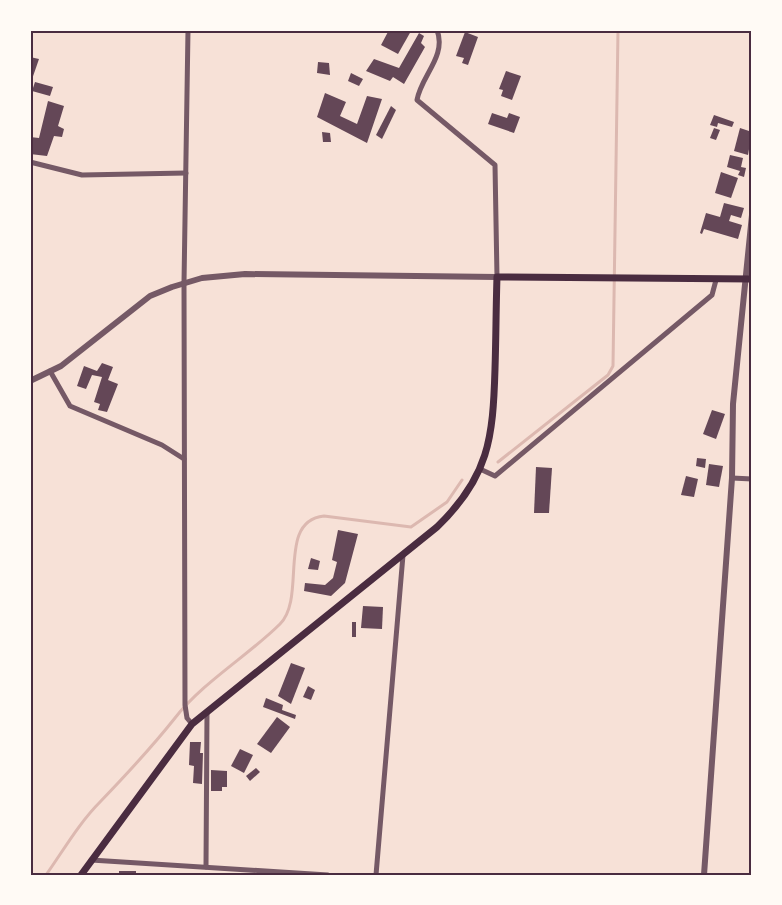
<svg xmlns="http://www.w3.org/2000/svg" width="782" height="905" font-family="Raleway,sans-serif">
  <rect width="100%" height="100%" fill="#f7e1d7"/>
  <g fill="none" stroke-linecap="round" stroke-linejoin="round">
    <!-- stream -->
    <g stroke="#dcb8b0" stroke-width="3">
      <path d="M498,462l110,-87 5,-9 5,-336"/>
      <path d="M46,875c17,-24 33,-52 54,-73 25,-26 52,-55 75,-84 28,-36 74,-63 105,-94 27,-27 -4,-103 44,-108l87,11 36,-25 15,-22"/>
    </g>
  </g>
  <!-- building -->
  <g fill="#644757">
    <path d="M389,30l22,1 -13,23 -17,-9z"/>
    <path d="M465,32l13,5 -10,28 -6,-2 2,-5 -8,-2z"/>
    <path d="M419,33l5,3 -3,7 4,4 -21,37 -11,-7 -3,4 -24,-10 8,-12 25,9z"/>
    <path d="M30,57l9,2 -9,26z"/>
    <path d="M318,62l11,1 1,12 -13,-2z"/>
    <path d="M506,71l15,5 -9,24 -11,-4 2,-6 -4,-1z"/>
    <path d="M351,73l12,6 -4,7 -11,-5z"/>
    <path d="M35,82l18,5 -3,9 -18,-5z"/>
    <path d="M325,93l21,9 -6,14 17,8 10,-28 15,3 -15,44 -50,-26z"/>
    <path d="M48,101l16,5 -6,20 6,3 -2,8 -8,-1 -7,20 -17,-2v-17l9,1z"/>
    <path d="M391,106l5,4 -14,29 -6,-4z"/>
    <path d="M492,113l15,5 2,-5 11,4 -6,16 -26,-9z"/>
    <path d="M714,115l20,7 -2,5 -14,-4 -1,4 -7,-2z"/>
    <path d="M714,128l6,2 -4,10 -6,-2z"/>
    <path d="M740,128l12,4 -4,23 -14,-4z"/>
    <path d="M322,132l8,1 1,9h-8z"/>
    <path d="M730,155l13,3 -2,9 5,1 -2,9 -6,-2 2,-4 -13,-4z"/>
    <path d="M721,172l17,6 -7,20 -16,-5z"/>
    <path d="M724,203l20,5 -3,10 -10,-3 -2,6 13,4 -4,14 -34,-10 -2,5 -2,-1 6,-20 14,4z"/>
    <path d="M102,363l11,4 -5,13 10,4 -11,28 -9,-2 2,-6 -6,-2 8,-25 -10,-2 -6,14 -9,-3 7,-20 13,5z"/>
    <path d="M712,410l13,4 -9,25 -13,-5z"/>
    <path d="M697,458l9,1 -1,9 -9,-2z"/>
    <path d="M709,464l14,2 -4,21 -13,-2z"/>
    <path d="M536,467l16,1 -3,45h-15z"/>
    <path d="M686,476l12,3 -4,18 -13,-2z"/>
    <path d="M338,530l20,4 -13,49 -14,13 -27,-5 1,-8 20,2 8,-7 4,-16 -5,-2z"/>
    <path d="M311,558l9,3 -2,9 -10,-1z"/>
    <path d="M363,606l20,1 -1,22 -21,-1z"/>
    <rect x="352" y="622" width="4" height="15"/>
    <path d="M291,663l14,5 -14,36 -13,-8z"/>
    <path d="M308,686l7,4 -4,10 -8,-3z"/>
    <path d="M266,698l17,7 -1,5 14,5 -1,4 -32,-12z"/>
    <path d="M277,717l13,10 -19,26 -14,-9z"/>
    <path d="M190,742h11l-1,11h3l-1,31 -9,-1 1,-17 -5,-1z"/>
    <path d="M240,749l13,6 -9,18 -13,-7z"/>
    <path d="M256,768l4,4 -10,9 -4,-5z"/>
    <path d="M211,770l16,1v16h-5v4h-11z"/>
    <rect x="119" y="871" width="17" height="4"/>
  </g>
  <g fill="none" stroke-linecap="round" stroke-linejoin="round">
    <!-- minor -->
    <g stroke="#755966" stroke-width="5">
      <path d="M188,30l-4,253 1,422 2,13 5,6"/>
      <path d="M437,30c10,26 -16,46 -20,70l78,65 2,112"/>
      <path d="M30,162l52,13 104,-2"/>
      <path d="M50,371l20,35 92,39 22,14"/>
      <path d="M480,469l15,7 217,-181 4,-15"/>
      <path d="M732,478l20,1"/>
      <path d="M91,860l237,15"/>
      <path d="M206,867l1,-155"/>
      <path d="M376,875l27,-320"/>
    </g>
    <!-- tertiary -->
    <g stroke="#755966" stroke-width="6">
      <path d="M30,381l31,-15 89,-70 22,-9 30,-9 43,-4 252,3"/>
      <path d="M704,875l28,-397 1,-74 19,-189"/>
    </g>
    <!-- secondary -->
    <path stroke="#4a2c40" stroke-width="7" d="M81,875l111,-151 245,-197c52,-50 56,-89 58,-158 1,-31 1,-62 2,-92l255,2"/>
  </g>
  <!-- border -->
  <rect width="782" height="905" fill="none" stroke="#fffaf5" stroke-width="63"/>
  <rect x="32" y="32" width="718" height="842" fill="none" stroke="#4a2c40" stroke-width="2"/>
</svg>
